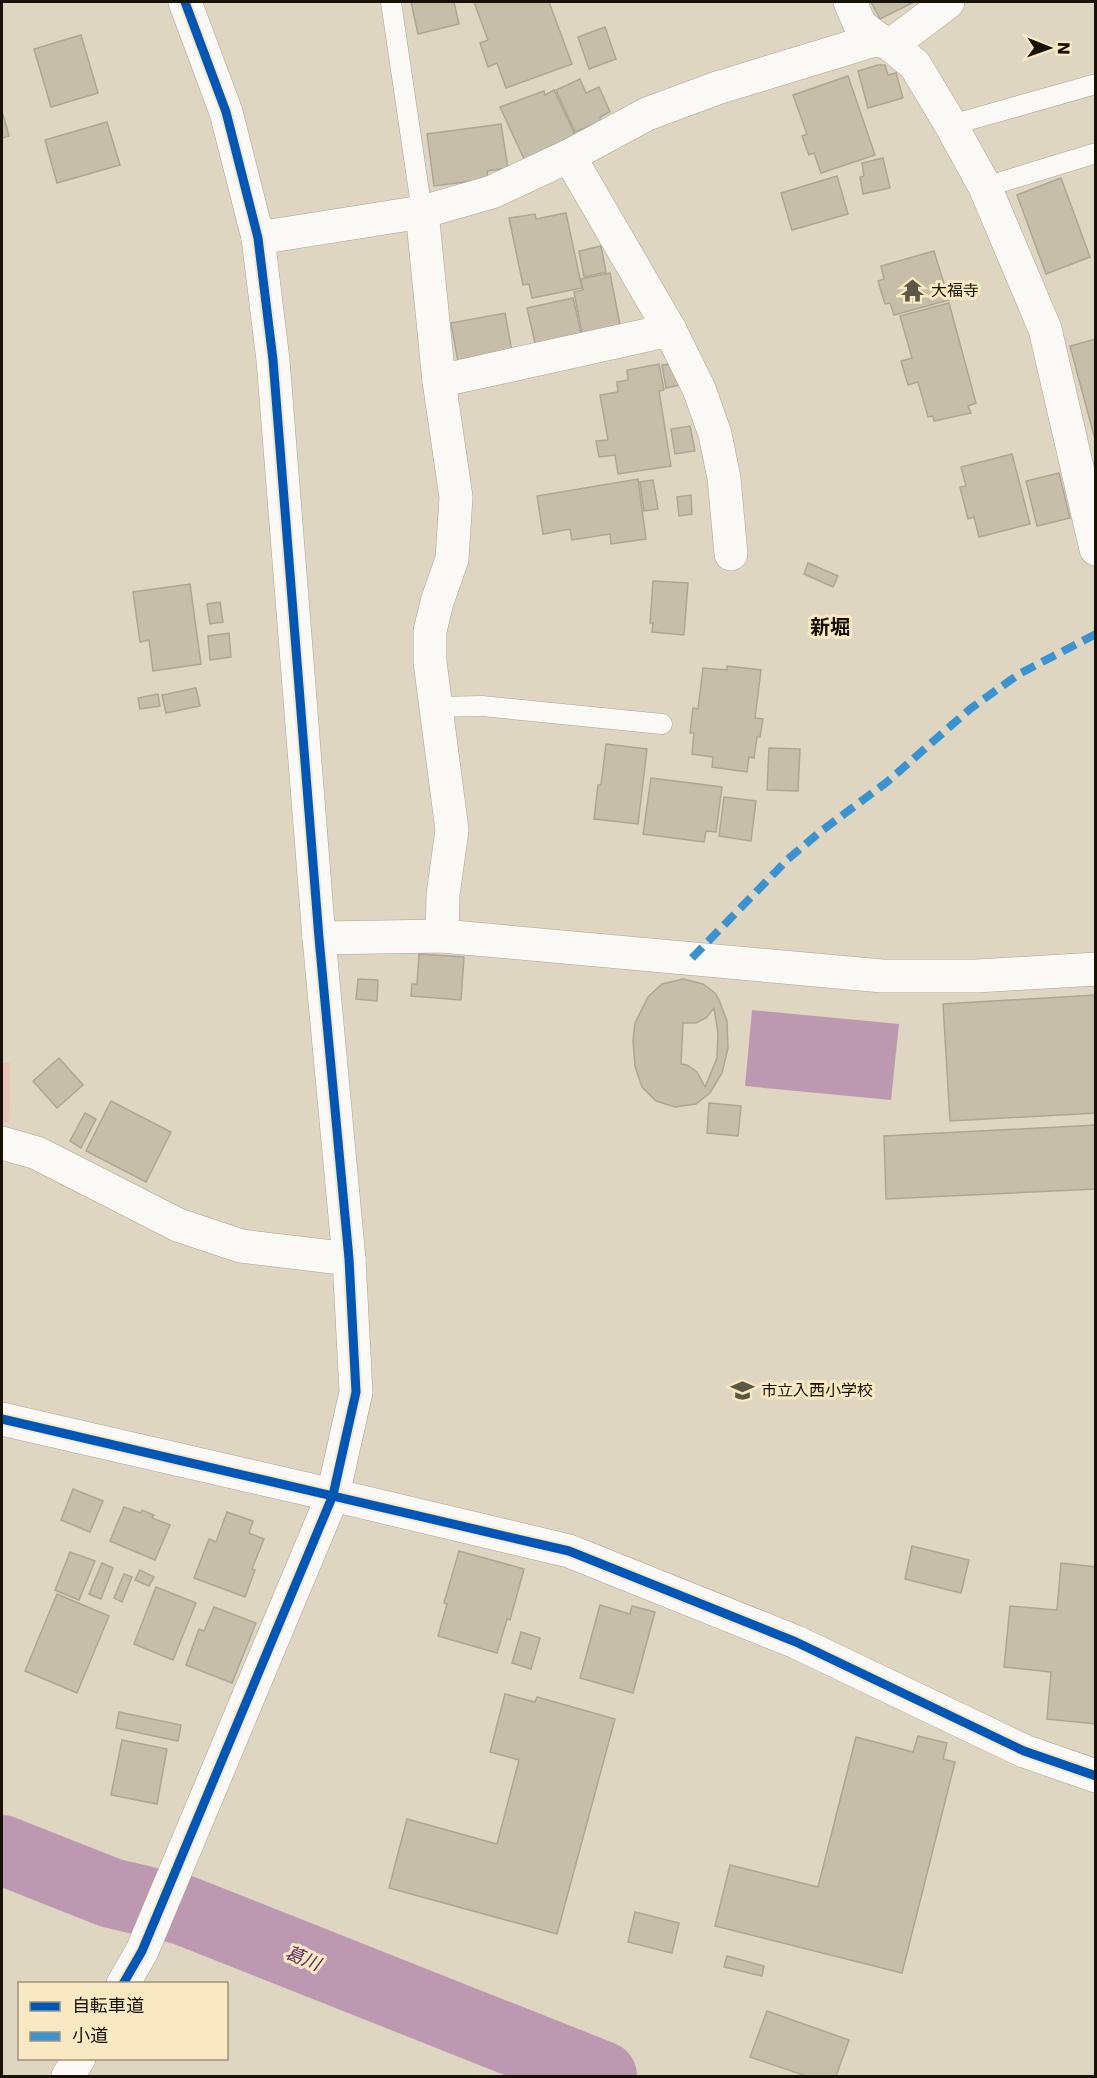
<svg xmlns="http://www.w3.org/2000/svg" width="1097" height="2078" font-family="'DejaVu Sans','Noto Sans JP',sans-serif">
  <rect width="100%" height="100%" fill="#ded6c1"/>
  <!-- green -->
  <path fill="#eac3b3" d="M2,1063h8l-1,60 -7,-1z"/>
  <!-- water -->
  <path fill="#bc98b1" d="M752,1010l147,14 -8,76 -146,-14z"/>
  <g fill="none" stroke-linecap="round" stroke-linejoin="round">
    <!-- river -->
    <path stroke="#bc98b1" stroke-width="70" d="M2,1850l109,43 72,17 419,166"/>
  </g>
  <!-- building -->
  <g fill="#c6bea8" stroke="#aca695" stroke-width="1.5" fill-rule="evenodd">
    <path d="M411,2h43l5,22 -41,10z"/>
    <path d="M474,2h75l23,62 -66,24 -9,-25 -9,4 -8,-24 8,-3z"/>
    <path d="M871,2h43l-34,17z"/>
    <path d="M605,27l11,32 -27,10 -11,-32z"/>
    <path d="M81,35l17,58 -47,14 -17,-58z"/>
    <path d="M878,65h7l3,10 8,-2 7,25 -35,10 -10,-37z"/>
    <path d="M848,76l27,79 -54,18 -7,-20 -5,2 -7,-19 5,-2 -14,-39z"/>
    <path d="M580,79l6,14 13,-6 11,25 -10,5 1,4 -26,11 -19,-42z"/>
    <path d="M554,90l22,47 -51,24 -25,-54 44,-16 1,4z"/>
    <path d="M2,111l7,25 -7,2z"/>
    <path d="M107,122l13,43 -63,18 -12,-43z"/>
    <path d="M501,124l7,44 -21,3 1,8 -54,7 -7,-52z"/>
    <path d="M883,158l7,30 -27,6 -3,-17 4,-1 -2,-13z"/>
    <path d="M837,176l11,38 -56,16 -11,-37z"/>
    <path d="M1061,178l29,79 -44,17 -29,-79z"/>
    <path d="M566,213l16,75 -50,10 -3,-14 -6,1 -14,-67 26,-4 1,5z"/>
    <path d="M601,246l5,26 -22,5 -5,-26z"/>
    <path d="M934,251l15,49 -55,15 -4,-12 -5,1 -7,-23 6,-2 -3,-13z"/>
    <path d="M610,273l11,57 -38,8 -9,-46 9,-2 -2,-11z"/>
    <path d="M573,298l9,39 -46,10 -9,-39z"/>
    <path d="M949,303l27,100 -8,3 3,7 -37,8 -1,-5 -5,1 -10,-35 -10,3 -7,-24 11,-3 -12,-42z"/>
    <path d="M505,313l7,39 -54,10 -7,-39z"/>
    <path d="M1096,339v104l-26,-97z"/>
    <path d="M678,363l3,22 -15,3 -4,-23z"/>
    <path d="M659,364l5,26 -5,1 12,75 -53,8 -3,-19 -16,2 -3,-16 12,-1 -8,-45 18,-3 -1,-10 11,-2 -1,-10z"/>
    <path d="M690,426l5,25 -20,3 -4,-25z"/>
    <path d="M1012,454l18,70 -51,13 -5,-20 -6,2 -8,-32 6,-1 -5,-19z"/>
    <path d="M1059,473l11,45 -33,8 -11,-45z"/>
    <path d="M638,479l8,60 -35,5 -1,-10 -38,6 -2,-11 -27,5 -6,-38z"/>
    <path d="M653,480l5,29 -14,2 -4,-29z"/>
    <path d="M691,495l1,19 -13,2 -2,-19z"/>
    <path d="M808,563l30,13 -5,11 -29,-13z"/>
    <path d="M653,581l35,2 -4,52 -32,-3 1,-9h-3z"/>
    <path d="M190,584l11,80 -48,7 -4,-31 -9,2 -7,-50z"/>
    <path d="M220,602l3,20 -13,2 -3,-20z"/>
    <path d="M229,633l2,24 -21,3 -2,-24z"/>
    <path d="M727,666l34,4 -6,48 8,1 -3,18h-3l-3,21 -5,-1 -2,15 -35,-5 1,-10 -21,-3 2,-21h-4l3,-25 5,1 5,-41 24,2z"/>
    <path d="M196,688l4,18 -34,7 -4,-18z"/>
    <path d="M158,694l2,12 -20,3 -2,-11z"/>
    <path d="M606,744l41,5 -9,75 -44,-5 4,-34h3z"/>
    <path d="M769,748l31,1 -2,42 -31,-1z"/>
    <path d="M651,778l71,9 -6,45 -10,-1 -2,11 -61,-8z"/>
    <path d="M724,797l32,4 -5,40 -32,-5z"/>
    <path d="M419,954l45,3 -3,43 -50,-4 1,-12h5z"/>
    <path d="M358,979l20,1 -1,21 -21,-2z"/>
    <path d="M683,979l20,5 12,9 4,7 8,21 1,27 -6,25 -12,20 -14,11 -21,3 -19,-6 -14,-14 -7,-21 -2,-25 2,-18 13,-26 14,-13zM714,1008l4,25 -1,25 -12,29 -8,-15 -10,-7 -6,-1 2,-41h13l10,-5z"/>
    <path d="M1096,995v118l-146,8 -7,-117z"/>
    <path d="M59,1058l24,27 -26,23 -24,-27z"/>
    <path d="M111,1101l60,31 -25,50 -60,-31z"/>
    <path d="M709,1103l32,3 -3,30 -31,-3z"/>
    <path d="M85,1113l11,6 -15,29 -11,-7z"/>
    <path d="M1096,1125v64l-210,10 -2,-63z"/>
    <path d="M73,1489l30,12 -13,31 -29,-12z"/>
    <path d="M124,1507l17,6 1,-3 12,5 -2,3 18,7 -15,35 -45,-19z"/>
    <path d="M227,1512l26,9 -4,12 15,6 -12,30 3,1 -10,27 -51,-19 15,-39 7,3z"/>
    <path d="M912,1546l57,14 -8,33 -56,-14z"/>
    <path d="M459,1551l65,18 -14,51 -3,-1 -10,34 -59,-17 9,-32 -3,-1z"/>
    <path d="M70,1552l25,9 -16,39 -24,-10z"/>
    <path d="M102,1563l11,5 -12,31 -12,-5z"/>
    <path d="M1061,1563l35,4v157l-49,-5 4,-47 -47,-5 6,-61 47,4z"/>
    <path d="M140,1570l14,7 -5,9 -14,-6z"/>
    <path d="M124,1574l8,3 -10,25 -8,-4z"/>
    <path d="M156,1587l40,16 -23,57 -39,-16z"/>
    <path d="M57,1594l52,22 -32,77 -52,-22z"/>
    <path d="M600,1605l30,9 2,-8 23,6 -22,81 -53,-15z"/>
    <path d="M214,1607l42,16 -24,60 -46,-18 13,-36 5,2z"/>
    <path d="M521,1632l19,6 -9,31 -19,-6z"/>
    <path d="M505,1694l30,8 2,-5 78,22 -58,215 -168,-46 18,-69 90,25 22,-84 -29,-8z"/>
    <path d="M119,1712l62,13 -3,16 -62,-13z"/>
    <path d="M918,1736l29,7 -4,16 12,3 -53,211 -187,-47 15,-61 88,22 38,-150 57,15z"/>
    <path d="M122,1740l45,9 -10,55 -46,-9z"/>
    <path d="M635,1912l44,11 -7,30 -44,-11z"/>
    <path d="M727,1956l37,10 -2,10 -38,-9z"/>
    <path d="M767,2011l82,29 -13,36h-30l-56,-19z"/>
  </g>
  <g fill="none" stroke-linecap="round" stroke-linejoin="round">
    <defs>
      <g id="lane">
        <path d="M391,2l31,210"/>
        <path d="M951,125l145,-41"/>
        <path d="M985,187l111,-34"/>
        <path d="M435,707l47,-1 180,18"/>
      </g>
      <g id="street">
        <path d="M850,2l10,23 18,14 13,6 24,20 36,60 34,62 60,142 51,220"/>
        <path d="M891,45l57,-43"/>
        <path d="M569,156l101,174 29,59 16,45 9,44 7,76"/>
        <path d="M422,212l17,169 17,116 -4,62 -15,43 -7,29v31l22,168 -9,65 -1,41"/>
        <path d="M258,238l164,-26 70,-20 77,-36 78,-42 70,-26 161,-49"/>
        <path d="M439,381l231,-51"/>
        <path d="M319,938l123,-2 440,40h95l119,-7"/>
        <path d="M2,1143l35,10 141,72 63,21 108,13"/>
        <path d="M333,1495l236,56 227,91 228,109 72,25"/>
      </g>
      <g id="secondary">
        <path d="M2,1419l331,76"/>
        <path d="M123,1984l19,-33 191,-456 23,-103 -7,-133 -30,-321 -46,-578 -15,-122 -32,-126 -41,-110"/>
        <path d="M68,2076l11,-18"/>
      </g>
    </defs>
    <!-- lane casing -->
    <use href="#lane" stroke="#aaa393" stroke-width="21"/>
    <!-- street casing -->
    <use href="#street" stroke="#aaa393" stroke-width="34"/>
    <!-- secondary casing -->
    <use href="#secondary" stroke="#aaa393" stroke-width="34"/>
    <!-- lane -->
    <use href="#lane" stroke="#faf9f6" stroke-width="20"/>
    <!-- street -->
    <use href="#street" stroke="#faf9f6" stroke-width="33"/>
    <!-- secondary -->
    <use href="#secondary" stroke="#faf9f6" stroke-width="33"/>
    <!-- quiet -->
    <path stroke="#3992d1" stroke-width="8" stroke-dasharray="15 8" stroke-linecap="butt" d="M692,958l96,-99 32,-27 67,-50 83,-73 49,-35 77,-40"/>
    <defs>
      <g id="cycleway">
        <path d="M2,1419l567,132 227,91 228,109 72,25"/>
        <path d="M123,1984l19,-33 191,-456 23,-103 -7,-133 -30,-321 -46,-578 -15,-122 -32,-126 -41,-110"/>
      </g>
    </defs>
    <!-- cycleway casing -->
    <use href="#cycleway" stroke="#f8e9c2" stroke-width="13"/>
    <!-- cycleway -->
    <use href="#cycleway" stroke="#0057b8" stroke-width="9"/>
  </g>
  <!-- icons -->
  <defs>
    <symbol id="temple-bare" viewBox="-9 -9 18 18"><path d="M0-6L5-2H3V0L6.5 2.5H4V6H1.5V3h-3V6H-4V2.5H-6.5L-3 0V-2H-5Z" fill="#5d5747" stroke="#f8e9c2" stroke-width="2.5" paint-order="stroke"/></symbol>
    <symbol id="school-bare" viewBox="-9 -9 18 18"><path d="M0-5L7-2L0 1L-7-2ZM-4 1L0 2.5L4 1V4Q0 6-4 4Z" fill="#5d5747" stroke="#f8e9c2" stroke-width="2.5" paint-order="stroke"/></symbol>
  </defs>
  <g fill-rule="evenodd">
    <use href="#temple-bare" x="896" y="274" width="33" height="33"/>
    <use href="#school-bare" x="726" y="1374" width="33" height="33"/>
  </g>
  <g text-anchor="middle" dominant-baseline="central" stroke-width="6" stroke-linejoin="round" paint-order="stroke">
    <!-- poi labels -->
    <g font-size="16" fill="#171205" stroke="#f8e9c2" text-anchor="start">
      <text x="931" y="290">大福寺</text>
      <text x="761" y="1390">市立入西小学校</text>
    </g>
    <!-- water labels -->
    <g font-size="18" font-style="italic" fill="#5b1f58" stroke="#f8e9c2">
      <text transform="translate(303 1958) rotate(22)">葛川</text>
    </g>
    <!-- quarter labels -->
    <g font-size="20" font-weight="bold" fill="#171205" stroke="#f8e9c2">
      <text x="830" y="627">新堀</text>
    </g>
  </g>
  <!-- border -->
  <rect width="1097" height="2078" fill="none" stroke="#171205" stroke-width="6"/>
  <!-- legend -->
  <rect x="18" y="1982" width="210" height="78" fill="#f8e9c2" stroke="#9e9376" stroke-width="1.5"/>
  <rect x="30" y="2002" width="30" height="9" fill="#0057b8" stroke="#9e9376" stroke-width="1.5"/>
  <text x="72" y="2012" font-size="18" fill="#171205">自転車道</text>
  <rect x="30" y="2032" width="30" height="9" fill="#3992d1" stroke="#9e9376" stroke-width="1.5"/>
  <text x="72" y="2042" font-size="18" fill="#171205">小道</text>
  <!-- north arrow -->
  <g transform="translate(1049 48) rotate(91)" stroke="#f8e9c2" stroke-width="4.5" paint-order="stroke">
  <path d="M0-4.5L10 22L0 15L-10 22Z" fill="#171205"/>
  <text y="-9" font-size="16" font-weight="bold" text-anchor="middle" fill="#171205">N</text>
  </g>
</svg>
